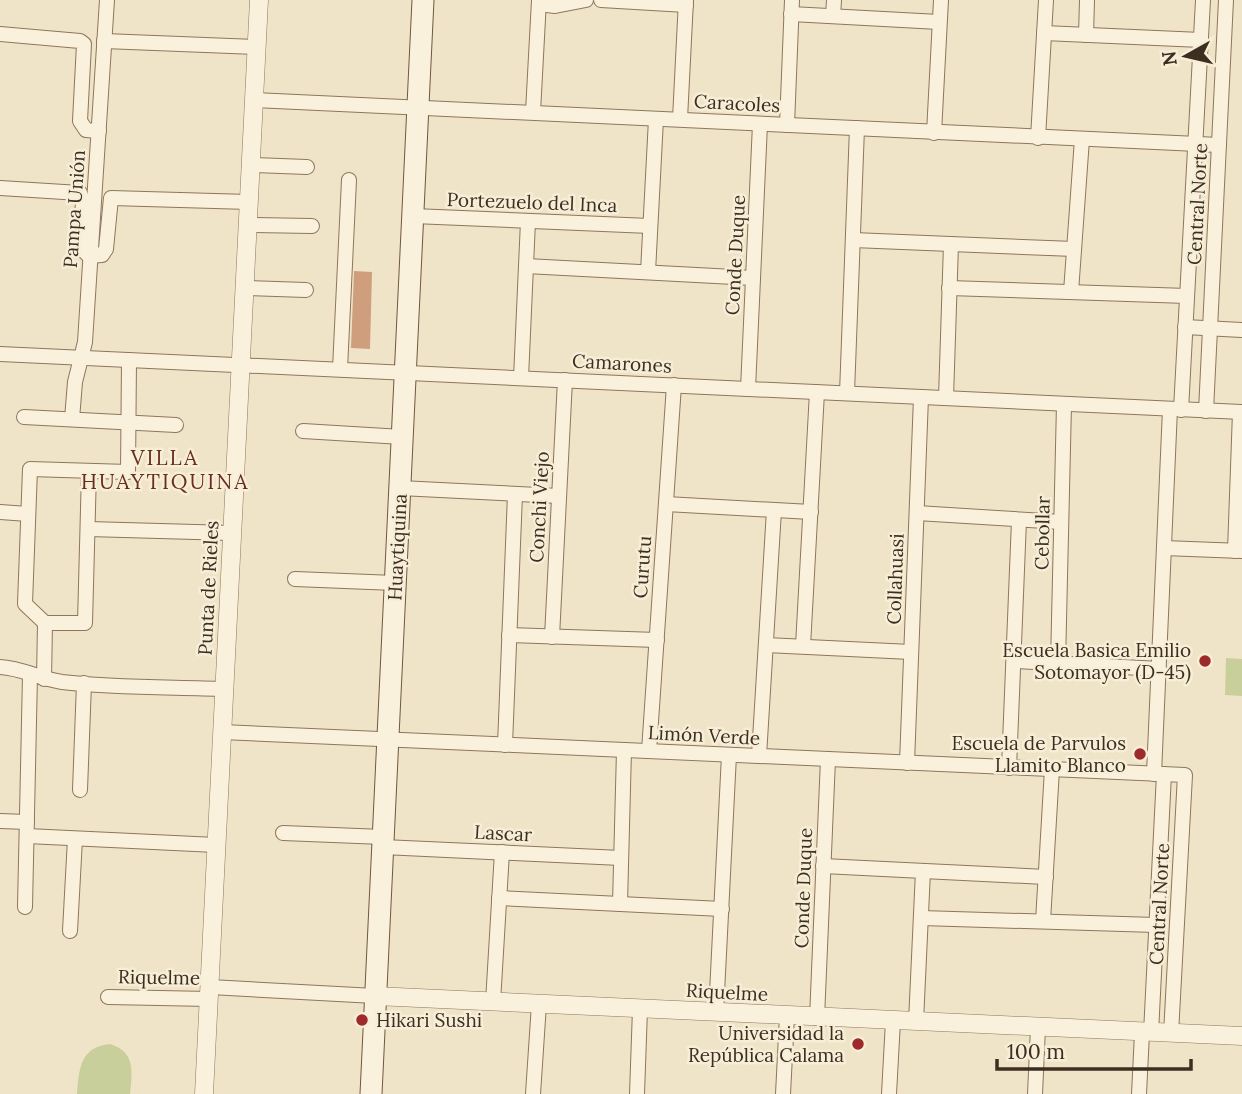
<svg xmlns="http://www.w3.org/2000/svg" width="1242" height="1094" font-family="Lora,serif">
  <rect width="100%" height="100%" fill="#f0e4c8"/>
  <!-- green -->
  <g fill="#c9cf9b">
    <path d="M1226,658l16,1v37l-17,-1z"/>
    <path d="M110,1044c26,8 22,28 20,50h-53c2,-25 3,-47 33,-50z"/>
  </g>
  <!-- building -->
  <path fill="#cf9f7d" d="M354,271l18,1 -2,77 -19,-1z"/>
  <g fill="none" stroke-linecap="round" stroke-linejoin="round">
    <defs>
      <g id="minor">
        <path d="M601,0l85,5"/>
        <path d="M539,4l16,2 31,-6"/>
        <path d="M791,14l148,8"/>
        <path d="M833,16l1,-16"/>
        <path d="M1044,33l157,7"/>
        <path d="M0,34l80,7 4,3 -4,77 6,9 13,1"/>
        <path d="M1086,35l1,-35"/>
        <path d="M104,41l152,6"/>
        <path d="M254,100l965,45"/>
        <path d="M533,112l6,-112"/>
        <path d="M680,119l6,-119"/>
        <path d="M787,125l5,-125"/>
        <path d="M934,133l7,-133"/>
        <path d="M1038,138l8,-138"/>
        <path d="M251,165l56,2"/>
        <path d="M0,188l80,5 3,9 -3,45 9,9 13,-1 4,-6 5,-51 138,4"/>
        <path d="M413,216l237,10"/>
        <path d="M248,225l64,1"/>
        <path d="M853,240l221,9"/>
        <path d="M526,266l227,12"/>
        <path d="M648,272l8,-153"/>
        <path d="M245,288l61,2"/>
        <path d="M949,288l238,8"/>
        <path d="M1071,292l11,-153"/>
        <path d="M1185,327l57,3"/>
        <path d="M0,354l1242,58"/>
        <path d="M340,369l9,-189"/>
        <path d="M521,378l7,-157"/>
        <path d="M748,389l12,-265"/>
        <path d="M847,393l10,-265"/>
        <path d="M946,398l5,-154"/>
        <path d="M1181,410l22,-410"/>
        <path d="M1206,411l20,-411"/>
        <path d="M24,417l152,8"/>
        <path d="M72,419l3,-37 10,-40 22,-342"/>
        <path d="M303,431l99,6"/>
        <path d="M89,471l-4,152h-40l-20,-19 5,-135 98,3 1,-112"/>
        <path d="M400,488l159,8"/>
        <path d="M666,504l145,8"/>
        <path d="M0,512l28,2"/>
        <path d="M917,513l144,9"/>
        <path d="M88,529l143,4"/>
        <path d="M1164,548l78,3"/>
        <path d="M1235,551l5,-139"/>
        <path d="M295,579l100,4"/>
        <path d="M509,635l148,5"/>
        <path d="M552,637l13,-257"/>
        <path d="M766,645l145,7"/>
        <path d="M803,646l14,-254"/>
        <path d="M1014,661l145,8"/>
        <path d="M1058,664l6,-260"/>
        <path d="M0,667c22,1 40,12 62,15 53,6 108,5 162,7"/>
        <path d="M44,679l1,-56"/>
        <path d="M222,732l963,43 -14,259"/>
        <path d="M505,745l10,-251"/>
        <path d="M649,751l25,-366"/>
        <path d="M759,756l15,-246"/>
        <path d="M907,763l14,-366"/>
        <path d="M1009,768l10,-248"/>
        <path d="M1154,774l16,-365"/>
        <path d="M80,790l4,-107"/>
        <path d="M0,821l27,1"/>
        <path d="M283,833l100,4"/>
        <path d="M27,836l189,9"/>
        <path d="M383,847l238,11"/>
        <path d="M823,866l223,11"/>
        <path d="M499,898l223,11"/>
        <path d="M620,904l4,-154"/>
        <path d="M25,907l5,-232"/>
        <path d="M921,918l235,7"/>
        <path d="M1043,921l9,-152"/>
        <path d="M70,931l5,-92"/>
        <path d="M210,987l165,9"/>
        <path d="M108,997l102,2"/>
        <path d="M493,1002l9,-150"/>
        <path d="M716,1013l13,-258"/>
        <path d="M817,1018l11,-259"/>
        <path d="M916,1022l7,-151"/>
        <path d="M1151,1033l13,-259"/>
        <path d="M533,1094l6,-90"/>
        <path d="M637,1094l3,-85"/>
        <path d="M783,1094l4,-78"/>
        <path d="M889,1094l4,-73"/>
        <path d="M1035,1094l3,-66"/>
        <path d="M1139,1094l3,-61"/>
      </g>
      <g id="tertiary">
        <path d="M375,996l867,40"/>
        <path d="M204,1094l55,-1094"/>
      </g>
      <path id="secondary" d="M371,1094l52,-1094"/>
    </defs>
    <!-- minor casing -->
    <use href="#minor" stroke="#8d765c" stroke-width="16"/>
    <!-- tertiary casing -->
    <use href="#tertiary" stroke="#8d765c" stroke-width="19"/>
    <!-- secondary casing -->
    <use href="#secondary" stroke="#6f573f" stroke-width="23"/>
    <!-- minor -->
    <use href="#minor" stroke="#faf1dc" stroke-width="14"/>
    <!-- tertiary -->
    <use href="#tertiary" stroke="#faf1dc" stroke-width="18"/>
    <!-- secondary -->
    <use href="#secondary" stroke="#faf1dc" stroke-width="21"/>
  </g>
  <!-- markers -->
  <g fill="#9e2a2b" stroke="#f7eed8" stroke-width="2.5">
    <circle cx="1205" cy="661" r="7"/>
    <circle cx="1140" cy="754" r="7"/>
    <circle cx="362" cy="1020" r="7"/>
    <circle cx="858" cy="1044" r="7"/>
  </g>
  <g text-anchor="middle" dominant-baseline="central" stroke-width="5" stroke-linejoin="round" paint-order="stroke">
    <!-- street labels -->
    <g font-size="19" fill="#3d2e20" stroke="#f7eed8">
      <text transform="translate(737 103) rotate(3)">Caracoles</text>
      <text transform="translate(532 202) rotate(2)">Portezuelo del Inca</text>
      <text transform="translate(1197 204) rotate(-87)">Central Norte</text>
      <text transform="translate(74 209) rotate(-86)">Pampa Unión</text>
      <text transform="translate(735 255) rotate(-87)">Conde Duque</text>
      <text transform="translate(622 363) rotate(3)">Camarones</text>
      <text transform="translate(539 507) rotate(-87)">Conchi Viejo</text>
      <text transform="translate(1042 533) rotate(-89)">Cebollar</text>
      <text transform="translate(397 547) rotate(-87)">Huaytiquina</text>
      <text transform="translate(642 567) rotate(-86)">Curutu</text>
      <text transform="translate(895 579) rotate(-88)">Collahuasi</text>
      <text transform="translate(208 588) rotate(-87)">Punta de Rieles</text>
      <text transform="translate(704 735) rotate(3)">Limón Verde</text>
      <text transform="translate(503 833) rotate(3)">Lascar</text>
      <text transform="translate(803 888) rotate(-88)">Conde Duque</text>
      <text transform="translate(1159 904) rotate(-87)">Central Norte</text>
      <text transform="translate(159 977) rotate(1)">Riquelme</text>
      <text transform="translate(727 992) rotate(3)">Riquelme</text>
    </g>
    <!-- poi labels -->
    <g font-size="19" fill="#3d2e20" stroke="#f7eed8" text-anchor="end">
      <text x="1191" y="650">Escuela Basica Emilio<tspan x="1191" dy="22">Sotomayor (D-45)</tspan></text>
      <text x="1126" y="743">Escuela de Parvulos<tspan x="1126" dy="22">Llamito Blanco</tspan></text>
      <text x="376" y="1020" text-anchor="start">Hikari Sushi</text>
      <text x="844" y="1033">Universidad la<tspan x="844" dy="22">República Calama</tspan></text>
    </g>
    <!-- neighbourhood labels -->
    <g font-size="21" letter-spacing="2" fill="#6b2e1e" stroke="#f7eed8">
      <text x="165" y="457">VILLA<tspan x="165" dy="24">HUAYTIQUINA</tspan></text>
    </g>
  </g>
  <!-- north arrow -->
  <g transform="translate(1186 56) rotate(262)" stroke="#f7eed8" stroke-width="5" paint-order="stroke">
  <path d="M0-5L12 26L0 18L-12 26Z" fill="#3d2e20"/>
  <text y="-10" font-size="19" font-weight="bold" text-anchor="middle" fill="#3d2e20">N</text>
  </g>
  <!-- scale -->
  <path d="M997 1059v10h194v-10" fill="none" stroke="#3d2e20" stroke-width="3.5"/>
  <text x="1007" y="1059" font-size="21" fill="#3d2e20" stroke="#f7eed8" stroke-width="5" paint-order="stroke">100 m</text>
</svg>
